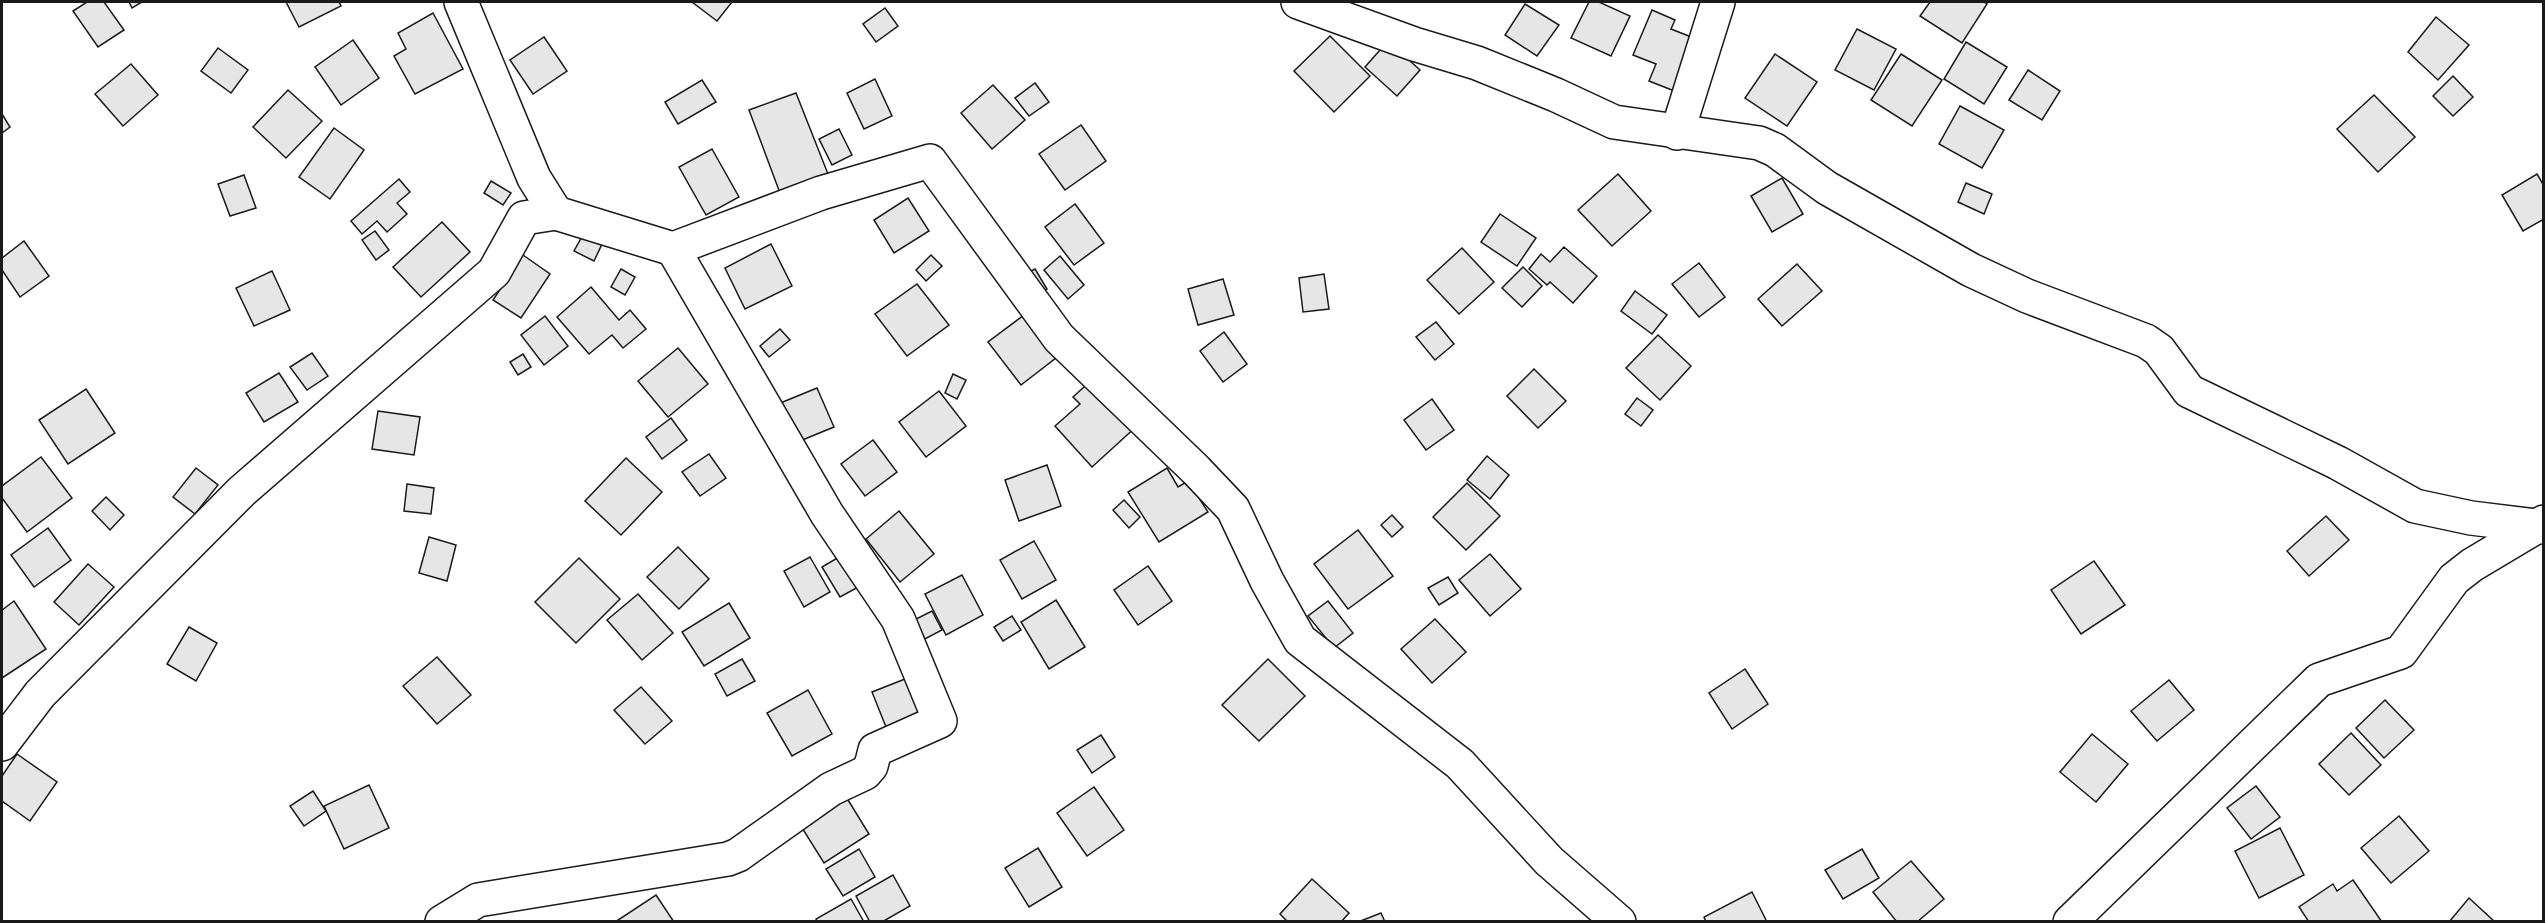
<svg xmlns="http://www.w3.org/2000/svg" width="2545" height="923" font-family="'Open Sans',sans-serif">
  <rect width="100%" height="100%" fill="#fff"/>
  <!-- building -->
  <g fill="#e6e6e6" stroke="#1a1a1a" stroke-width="1.5">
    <path d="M87,2h17l20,28 -26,17 -25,-36z"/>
    <path d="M129,2h13l-10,6z"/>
    <path d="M286,2h53l2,4 -42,21z"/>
    <path d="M692,2h40l-15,19z"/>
    <path d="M1589,2h10l31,14 -19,40 -40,-18z"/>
    <path d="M1930,2h54l3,2 -25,39 -42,-27z"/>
    <path d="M1525,4l34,21 -22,31 -32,-21z"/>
    <path d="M885,8l13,18 -22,16 -13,-18z"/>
    <path d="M1652,10l23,10 -4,9 28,11 -22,52 -28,-11 7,-17 -23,-9z"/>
    <path d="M433,13l30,56 -48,25 -21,-38 12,-7 -8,-16z"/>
    <path d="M2436,17l33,28 -31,35 -30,-28z"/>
    <path d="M1857,29l39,20 -22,41 -39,-20z"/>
    <path d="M1330,36l40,40 -36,36 -40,-41z"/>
    <path d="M544,37l23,34 -34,23 -23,-34z"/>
    <path d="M353,40l26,38 -38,27 -26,-38z"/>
    <path d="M1388,41l32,29 -23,26 -32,-29z"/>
    <path d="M1966,42l41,25 -23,37 -40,-25z"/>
    <path d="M218,48l30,22 -17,23 -30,-22z"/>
    <path d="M1775,54l42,28 -30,44 -42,-28z"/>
    <path d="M1901,54l41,26 -30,46 -41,-26z"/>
    <path d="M131,64l27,31 -35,31 -28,-32z"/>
    <path d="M2028,70l32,21 -18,29 -33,-20z"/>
    <path d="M2453,76l20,21 -20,19 -20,-20z"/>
    <path d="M875,79l17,37 -28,13 -17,-36z"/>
    <path d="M702,80l14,22 -38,22 -13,-22z"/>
    <path d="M1035,83l14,19 -20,14 -14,-18z"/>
    <path d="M993,85l32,35 -33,29 -31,-36z"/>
    <path d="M288,90l34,31 -36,37 -33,-31z"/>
    <path d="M796,93l32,81 -48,19 -31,-83z"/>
    <path d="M2374,95l41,42 -37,35 -41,-43z"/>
    <path d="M1960,106l44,24 -22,38 -43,-24z"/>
    <path d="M2,114l8,13 -8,6z"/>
    <path d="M1081,125l25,36 -41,29 -26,-36z"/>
    <path d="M334,128l30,22 -34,49 -31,-22z"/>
    <path d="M839,129l13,26 -20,10 -13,-26z"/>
    <path d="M712,149l27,48 -33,18 -27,-48z"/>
    <path d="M1618,174l33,37 -39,35 -34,-36z"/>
    <path d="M2537,174l7,12v33l-21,12 -21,-36z"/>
    <path d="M244,175l12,33 -26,8 -12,-32z"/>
    <path d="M1782,178l21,36 -31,18 -21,-36z"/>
    <path d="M399,179l11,13 -13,11 10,11 -20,18 -10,-11 -15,13 -11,-13z"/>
    <path d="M491,181l20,12 -8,12 -19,-12z"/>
    <path d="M1966,183l26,11 -8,20 -26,-12z"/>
    <path d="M908,198l21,33 -35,22 -20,-33z"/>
    <path d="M1075,204l29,39 -30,22 -29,-38z"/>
    <path d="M1500,214l36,24 -19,28 -36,-24z"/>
    <path d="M442,222l28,30 -49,45 -28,-30z"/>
    <path d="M375,231l14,19 -13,10 -14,-20z"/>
    <path d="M584,233l19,9 -9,19 -20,-10z"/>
    <path d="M24,241l25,35 -29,21 -18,-27v-12z"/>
    <path d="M771,244l21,42 -47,23 -20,-41z"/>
    <path d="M1564,247l33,29 -24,27 -23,-21 -3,3 -18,-16 12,-15 9,8z"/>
    <path d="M1462,248l32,34 -35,32 -32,-34z"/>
    <path d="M523,255l27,19 -29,44 -28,-18z"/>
    <path d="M931,255l11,11 -16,15 -10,-11z"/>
    <path d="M1060,256l24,29 -16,14 -24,-29z"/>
    <path d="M1699,263l26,34 -26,20 -27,-33z"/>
    <path d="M1797,264l25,27 -40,35 -24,-27z"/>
    <path d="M1523,267l19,19 -20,21 -20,-19z"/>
    <path d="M621,269l14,8 -10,18 -14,-8z"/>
    <path d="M1035,269l12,20 -11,6 -11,-21z"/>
    <path d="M272,271l18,39 -36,16 -18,-38z"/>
    <path d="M1324,274l5,35 -26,3 -4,-34z"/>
    <path d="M1223,279l11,36 -36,10 -10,-36z"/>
    <path d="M917,284l32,41 -42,31 -32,-42z"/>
    <path d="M591,287l28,33 11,-10 16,19 -23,19 -11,-13 -23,19 -32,-37z"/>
    <path d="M1635,291l32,24 -15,19 -31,-23z"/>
    <path d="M1028,312l33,42 -40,31 -33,-43z"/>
    <path d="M545,316l23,30 -24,19 -23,-30z"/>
    <path d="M1436,322l18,22 -19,16 -19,-23z"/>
    <path d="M780,329l10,11 -21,17 -9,-11z"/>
    <path d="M1224,332l23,32 -24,18 -23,-31z"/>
    <path d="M1658,335l33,31 -31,34 -34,-32z"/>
    <path d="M678,348l30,36 -40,33 -30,-36z"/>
    <path d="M312,353l16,23 -21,14 -17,-23z"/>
    <path d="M523,354l8,13 -13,8 -8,-13z"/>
    <path d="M1534,369l32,32 -28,27 -31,-32z"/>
    <path d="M279,373l19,29 -34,20 -18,-29z"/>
    <path d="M953,374l13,6 -9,19 -12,-6z"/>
    <path d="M1095,377l43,48 -46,42 -37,-41 25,-22 -7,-7z"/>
    <path d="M817,388l17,39 -39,16 -17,-39z"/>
    <path d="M86,389l29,44 -47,31 -29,-44z"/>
    <path d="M939,391l27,35 -40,31 -27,-35z"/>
    <path d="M1637,398l16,12 -12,16 -16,-12z"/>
    <path d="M1432,399l22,31 -28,20 -22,-30z"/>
    <path d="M378,411l42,6 -6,38 -42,-6z"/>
    <path d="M671,418l16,22 -25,19 -16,-22z"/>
    <path d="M873,440l24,32 -32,24 -24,-32z"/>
    <path d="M709,454l17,24 -26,18 -18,-24z"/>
    <path d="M1487,456l22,19 -19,24 -23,-19z"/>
    <path d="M41,457l31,41 -45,34 -25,-34v-12z"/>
    <path d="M626,458l36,34 -41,43 -36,-34z"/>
    <path d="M1047,465l14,41 -42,15 -14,-41z"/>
    <path d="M196,468l22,17 -23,29 -22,-17z"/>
    <path d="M1167,468l11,19 10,-6 20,31 -49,30 -31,-50z"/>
    <path d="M1467,483l33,33 -34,34 -33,-33z"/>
    <path d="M407,484l27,4 -3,26 -27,-3z"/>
    <path d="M106,497l18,18 -14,15 -18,-19z"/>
    <path d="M1124,500l16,17 -11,11 -16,-18z"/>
    <path d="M899,511l35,43 -34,28 -34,-43z"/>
    <path d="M1392,515l11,12 -11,10 -11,-12z"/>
    <path d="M2326,516l23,24 -40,36 -22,-25z"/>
    <path d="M48,528l23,32 -37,27 -23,-32z"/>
    <path d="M1358,530l35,46 -45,33 -34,-45z"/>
    <path d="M429,537l27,8 -9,36 -28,-8z"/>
    <path d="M1034,541l22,39 -34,19 -22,-39z"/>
    <path d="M678,547l31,32 -30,30 -32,-32z"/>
    <path d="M844,554l18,31 -22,12 -18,-30z"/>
    <path d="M1490,554l31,35 -31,27 -31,-36z"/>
    <path d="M810,557l20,35 -26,15 -20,-36z"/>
    <path d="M579,558l41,41 -44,44 -41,-41z"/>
    <path d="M2094,561l31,44 -44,29 -30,-44z"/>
    <path d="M88,564l26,23 -35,38 -25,-23z"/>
    <path d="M1148,566l24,35 -34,24 -24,-35z"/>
    <path d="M962,575l21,40 -37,20 -21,-41z"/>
    <path d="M1448,577l10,16 -19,12 -11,-17z"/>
    <path d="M638,594l35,39 -31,27 -35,-40z"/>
    <path d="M1056,600l29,47 -36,22 -28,-47z"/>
    <path d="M14,601l32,48 -44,29v-68z"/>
    <path d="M1328,601l25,32 -19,15 -26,-32z"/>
    <path d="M729,603l21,35 -46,28 -22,-34z"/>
    <path d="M932,611l10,19 -21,11 -11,-19z"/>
    <path d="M1012,616l9,14 -18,11 -9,-14z"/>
    <path d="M1435,619l31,33 -34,31 -31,-34z"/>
    <path d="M189,627l28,16 -21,38 -29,-17z"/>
    <path d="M437,657l34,38 -34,29 -34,-38z"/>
    <path d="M742,659l13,22 -28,15 -12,-22z"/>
    <path d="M1268,659l37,37 -46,45 -37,-36z"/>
    <path d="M1745,669l23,35 -36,25 -23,-36z"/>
    <path d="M910,677l16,41 -38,14 -16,-40z"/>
    <path d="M2169,680l25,30 -37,31 -26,-30z"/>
    <path d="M641,687l31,34 -27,23 -31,-34z"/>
    <path d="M808,690l24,44 -40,22 -25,-43z"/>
    <path d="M2385,700l29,30 -30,28 -28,-30z"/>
    <path d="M2351,733l30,32 -32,30 -30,-31z"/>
    <path d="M2092,734l36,30 -32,38 -36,-30z"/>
    <path d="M1101,735l14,22 -23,16 -15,-23z"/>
    <path d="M17,754l40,28 -27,39 -28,-20v-25z"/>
    <path d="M369,785l20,43 -45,21 -20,-43z"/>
    <path d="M2256,786l24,31 -29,22 -24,-31z"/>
    <path d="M1094,787l30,43 -37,26 -30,-43z"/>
    <path d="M313,791l13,20 -22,15 -14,-20z"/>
    <path d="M845,795l24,39 -45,29 -25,-40z"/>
    <path d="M2399,816l30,35 -38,32 -30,-35z"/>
    <path d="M2280,828l24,47 -45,23 -24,-47z"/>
    <path d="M1038,848l24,39 -33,20 -24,-39z"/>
    <path d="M859,849l16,28 -32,19 -17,-27z"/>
    <path d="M1862,849l17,29 -36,21 -18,-29z"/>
    <path d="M1911,861l33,38 -27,23h-20l-24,-30z"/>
    <path d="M893,875l17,31 -28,16h-12l-14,-26z"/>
    <path d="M1312,879l37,34 -8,9h-53l-8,-8z"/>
    <path d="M2353,880l29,42h-73l-10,-15 34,-23 4,7z"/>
    <path d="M1752,892l15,30h-61l-2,-5z"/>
    <path d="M656,895l18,27h-59z"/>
    <path d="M2469,898l26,24h-46z"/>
    <path d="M851,899l13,23h-47l-1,-3z"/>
    <path d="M1381,913l4,9h-27z"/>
  </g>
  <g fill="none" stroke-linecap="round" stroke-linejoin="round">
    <defs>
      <g id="street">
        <path d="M461,2l73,176 22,35 117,36 148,-56 109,-32 129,177 137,132 37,39 34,72 33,59 160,124 89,97 70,61"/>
        <path d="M1298,2l116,42 63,19 79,32 58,27 145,21 16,7 52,38 144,82 56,26 119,45 13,9 30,41 149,72 77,43 56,12 73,9"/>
        <path d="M1677,133l41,-131"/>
        <path d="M2,744l38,-50 202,-203 252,-219 30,-54 32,-5"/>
        <path d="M442,922l36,-22 250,-41 10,-4 93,-66 34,-16 6,-7 4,-16 65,-29 -42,-102 -71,-105 -154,-265"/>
        <path d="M2070,922l249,-242 82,-28 53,-73 18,-14 72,-43"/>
      </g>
    </defs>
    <!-- street casing -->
    <use href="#street" stroke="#1a1a1a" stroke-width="36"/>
    <!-- street -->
    <use href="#street" stroke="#fff" stroke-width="33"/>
  </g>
  <!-- border -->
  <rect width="2545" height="923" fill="none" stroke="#1a1a1a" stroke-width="6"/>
</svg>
